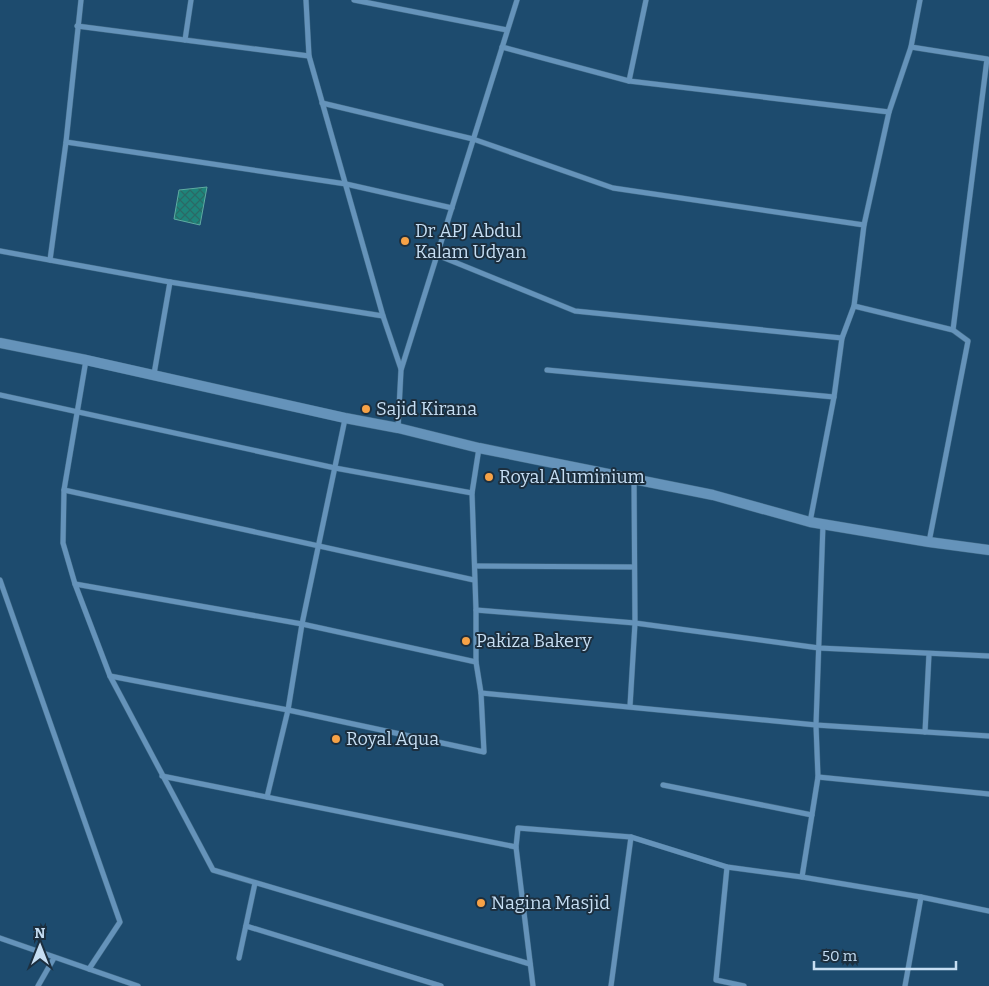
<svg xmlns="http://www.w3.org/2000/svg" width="989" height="986" font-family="Bitter,serif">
  <defs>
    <pattern id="building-cross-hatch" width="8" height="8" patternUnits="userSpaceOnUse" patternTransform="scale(1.25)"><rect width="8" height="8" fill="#1e847a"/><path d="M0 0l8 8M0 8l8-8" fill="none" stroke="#2a6a66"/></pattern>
  </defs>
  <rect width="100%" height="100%" fill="#1d4b6e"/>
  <!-- building -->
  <path fill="url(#building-cross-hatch)" stroke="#5faba1" d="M207,187l-7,38 -26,-6 5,-29z"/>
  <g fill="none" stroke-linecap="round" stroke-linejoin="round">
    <defs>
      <g id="street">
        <path d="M306,0l3,56 74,260 18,53"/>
        <path d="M354,0l153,30"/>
        <path d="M77,26l232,30"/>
        <path d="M185,40l6,-40"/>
        <path d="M502,47l127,34 260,31"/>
        <path d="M911,47l76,12 -34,271"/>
        <path d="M629,81l17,-81"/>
        <path d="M322,103l151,36 140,49 251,37"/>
        <path d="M66,142l280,42 106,24"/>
        <path d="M0,251l170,31 213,34"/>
        <path d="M437,255l138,56 267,27"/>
        <path d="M50,260l16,-118 15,-142"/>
        <path d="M854,306l99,24 15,11 -39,201"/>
        <path d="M86,360l-22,130 -1,53 12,41 35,92 103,194 317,94"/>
        <path d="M547,370l287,27"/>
        <path d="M154,374l16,-92"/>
        <path d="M0,395l335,73 137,25"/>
        <path d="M398,428l3,-58 116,-370"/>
        <path d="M64,490l410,90"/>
        <path d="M810,522l24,-125 8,-59 12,-32 10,-81 25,-113 22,-65 9,-47"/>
        <path d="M475,566l159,1"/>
        <path d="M0,580l120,342 -31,47"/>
        <path d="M75,584l227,40 174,38"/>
        <path d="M476,610l159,13 184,25 170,8"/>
        <path d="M110,676l178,34 196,42 -3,-59 -5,-31v-52l-4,-117 7,-45"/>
        <path d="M481,693l335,32 173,11"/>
        <path d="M630,706l5,-83 -1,-144"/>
        <path d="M925,732l4,-78"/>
        <path d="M162,776l354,71 2,-19 113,9 96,30 75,10 119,20 68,14"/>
        <path d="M818,777l171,17"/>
        <path d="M663,785l149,30"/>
        <path d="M267,797l21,-87 14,-86 43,-205"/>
        <path d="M516,847l17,139"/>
        <path d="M727,867l-11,113 28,6"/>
        <path d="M802,877l16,-100 -2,-52 7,-201"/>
        <path d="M246,926l195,60"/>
        <path d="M0,938l138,48"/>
        <path d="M239,958l16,-75"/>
        <path d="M38,986l16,-28"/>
        <path d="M611,986l20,-149"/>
        <path d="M905,986l16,-89"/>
      </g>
      <path id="secondary" d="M0,343l86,17 259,58 53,10 81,20 234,47 97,27 119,20 60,8"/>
    </defs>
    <!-- street casing -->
    <use href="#street" stroke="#3f6885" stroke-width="6"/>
    <!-- secondary casing -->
    <use href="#secondary" stroke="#3f6885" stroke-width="11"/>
    <!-- street -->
    <use href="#street" stroke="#6593ba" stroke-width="5"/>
    <!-- secondary -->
    <use href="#secondary" stroke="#6593ba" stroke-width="10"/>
  </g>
  <!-- markers -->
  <g fill="#f6a247" stroke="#1c2f3f" stroke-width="2">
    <circle cx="405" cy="241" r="5"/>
    <circle cx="366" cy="409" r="5"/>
    <circle cx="489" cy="477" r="5"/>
    <circle cx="466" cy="641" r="5"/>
    <circle cx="336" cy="739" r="5"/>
    <circle cx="481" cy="903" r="5"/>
  </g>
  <g text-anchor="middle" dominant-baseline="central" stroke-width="4" stroke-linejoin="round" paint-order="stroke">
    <!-- poi labels -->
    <g font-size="18" fill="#c6def3" stroke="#1c2f3f" text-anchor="start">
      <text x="415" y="231">Dr APJ Abdul<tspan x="415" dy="21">Kalam Udyan</tspan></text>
      <text x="376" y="409">Sajid Kirana</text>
      <text x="499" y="477">Royal Aluminium</text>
      <text x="476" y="641">Pakiza Bakery</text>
      <text x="346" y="739">Royal Aqua</text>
      <text x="491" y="903">Nagina Masjid</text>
    </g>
  </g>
  <!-- north arrow -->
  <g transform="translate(40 946)" stroke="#1c2f3f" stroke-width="4" paint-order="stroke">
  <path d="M0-4L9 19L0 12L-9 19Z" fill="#c6def3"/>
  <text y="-8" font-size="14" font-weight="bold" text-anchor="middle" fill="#c6def3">N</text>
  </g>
  <!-- scale -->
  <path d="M814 961v8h142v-8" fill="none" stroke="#c6def3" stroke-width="2.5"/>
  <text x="822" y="961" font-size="15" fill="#c6def3" stroke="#1c2f3f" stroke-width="4" paint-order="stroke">50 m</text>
</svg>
